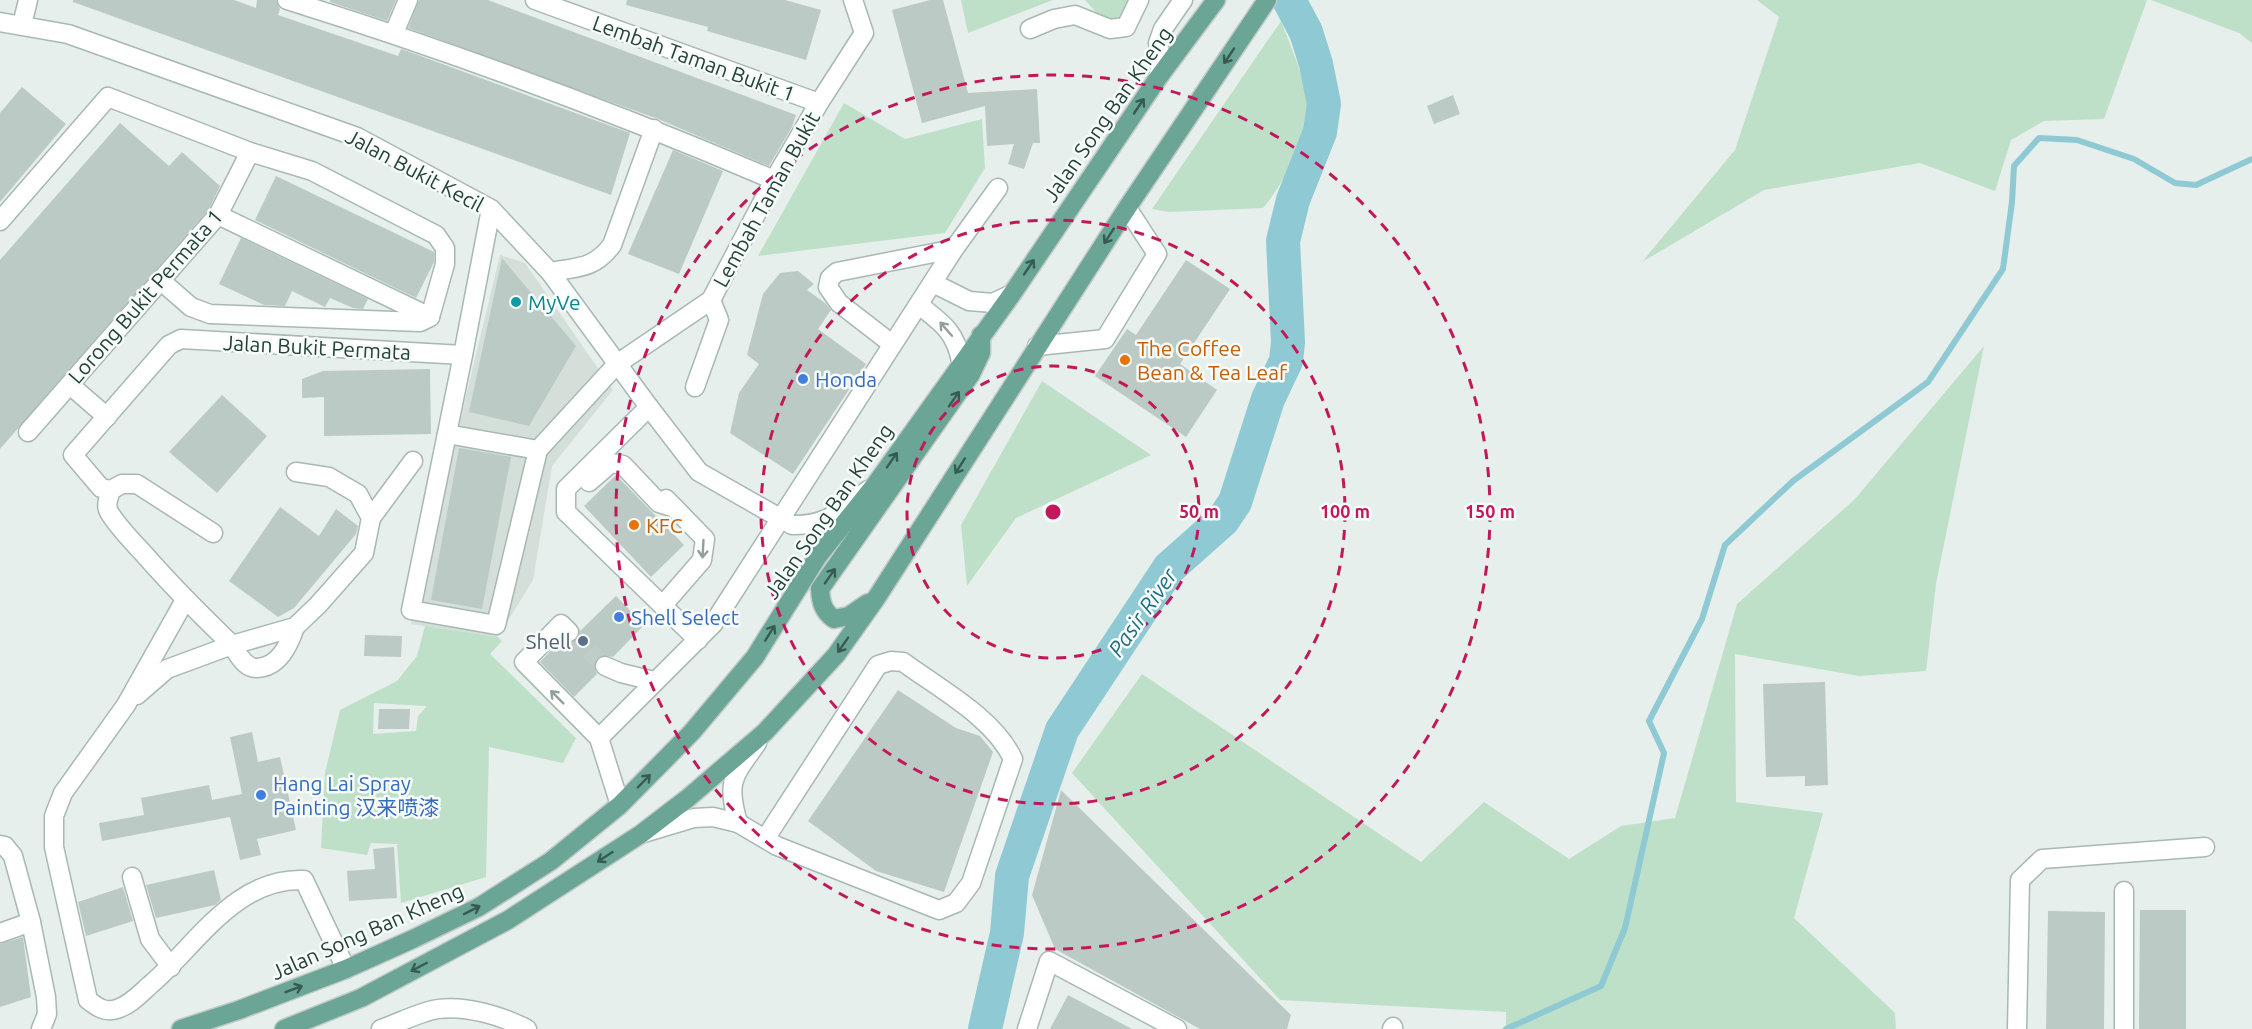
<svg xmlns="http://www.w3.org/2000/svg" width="2252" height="1029" font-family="Ubuntu,'Noto Sans SC',sans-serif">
  <rect width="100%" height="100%" fill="#e6efeb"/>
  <!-- built -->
  <path fill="#d4dfda" d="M500,255l25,8 88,127 -61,76 -19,114 -35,57 -87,-13z"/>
  <!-- green -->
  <g fill="#bfe0c8" fill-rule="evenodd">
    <path d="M961,0h92l-85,33z"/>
    <path d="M1085,0h47l-11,19 -17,2z"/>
    <path d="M1757,0h390l-43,119 -60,2 -33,19 -16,51 -75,-28 -156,27 -122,72 93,-112 44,-133z"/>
    <path d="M2151,0h101v43l-13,-10z"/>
    <path d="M1281,21c11,29 26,61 28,93 1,21 -31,78 -46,94l-94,4 -17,-3z"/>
    <path d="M844,103l61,36 77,-20 3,49 -40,65 -187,23z"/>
    <path d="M1984,346l-48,238 -10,87 -67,5 -124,-22 1,148 87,11 -29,105 101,95 1,16h-390v-17l-226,-12 -208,-227 70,-99 279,188 63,-60 85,57 52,-33 54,-8 62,-214 118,-105z"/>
    <path d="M1042,381l109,74 -135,63 -49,68 -6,-61z"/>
    <path d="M425,626l73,11 4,4 -12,13 86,84 -13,25 -74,-16 -3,130 -85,26 -4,-59 -26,-1 -4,12 -46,-7 4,-75 15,-63 57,-29 20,-25zM374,703l52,3v1l-8,9 -2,15 -43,3z"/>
  </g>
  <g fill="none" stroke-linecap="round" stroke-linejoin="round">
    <!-- stream -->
    <path stroke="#8ec9d4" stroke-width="6" d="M1506,1029l95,-43 24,-58 39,-175 -15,-32 53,-102 23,-74 68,-64 135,-99 75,-113 9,-67 2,-36 25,-28 38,2 57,19 41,24 21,2 56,-26"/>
    <!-- river -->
    <path stroke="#8ec9d4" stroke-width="34" d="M985,1029l22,-96 5,-57 50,-146 107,-162 54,-48 12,-18 33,-103 18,-38 2,-19 -5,-101 10,-41 27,-68 4,-28 -8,-40 -10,-32 -17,-32"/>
  </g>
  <!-- building -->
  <g fill="#bbcac4">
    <path d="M73,0h161l22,8 1,-8h19l4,9 -2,6 120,41 3,-7 6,2 223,82 -19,62 -538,-193z"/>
    <path d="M330,0h66l-9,21 -57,-19z"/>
    <path d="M419,0h69l308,115 -4,12 -23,39 -111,-47 -250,-91z"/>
    <path d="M627,0h158l36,10 -15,50 -99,-29 1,-4 -82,-22z"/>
    <path d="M930,0h13l25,93 69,-4 3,54h-7l-9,26 -16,-5 6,-20 -27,2 -2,-40 -63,17 -30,-113z"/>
    <path d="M22,87l44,37 -66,78v-89z"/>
    <path d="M1453,95l7,19 -26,10 -7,-18z"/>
    <path d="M120,123l49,43 13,-14 38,34 -11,23 -209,240v-189z"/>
    <path d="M673,150l50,21 -44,103 -51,-20z"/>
    <path d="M276,176l158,76v10l-18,36 -161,-78z"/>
    <path d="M241,238l127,61 -5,10 -10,-1 -23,-10 -5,9 -33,-16 -7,15 -21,-1 -45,-21z"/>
    <path d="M502,258l74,88 -47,80 -60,-14z"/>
    <path d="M1186,260l44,29 -50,75 37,26 -31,47 -91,-61 32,-47 9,6z"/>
    <path d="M798,271l16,13 -7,6 18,13 6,7 -13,19 48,35 -73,110 -63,-41 9,-40 20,-29 -12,-9 16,-61 17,-21z"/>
    <path d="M430,369l1,65 -107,2v-39l-22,1v-19l21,-8z"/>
    <path d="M222,395l45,41 -50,57 -48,-41z"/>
    <path d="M459,448l52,9 -29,152 -51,-9z"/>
    <path d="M616,475l68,70 -33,32 -67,-71z"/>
    <path d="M280,507l39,29 17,-27 22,17 -2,8 -62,74 -16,9 -49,-36z"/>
    <path d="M616,596l28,29 -31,32 -9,-2 -6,2 -4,10 3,7 -23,23 -34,-35 21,-22 6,3 9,-3 4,-9z"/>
    <path d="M365,635l37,1 -1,21 -37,-1z"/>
    <path d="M1825,682l3,103 -23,1v-10l-39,1 -3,-93z"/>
    <path d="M898,690l58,38 24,8 13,16 -49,140 -68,-21 -68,-50z"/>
    <path d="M379,709h31l-1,20h-31z"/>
    <path d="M252,732l6,30 22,-5 16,73 -39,9 4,16 -21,5 -10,-43 -128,24 -3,-18 45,-8 -3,-17 68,-13 3,15 30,-6 -12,-57z"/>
    <path d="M1061,790l230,225 -4,14h-87l-145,-80 -23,-54z"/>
    <path d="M394,847l3,51 -48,3 -2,-30 28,-2 -2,-20z"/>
    <path d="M214,870l7,30 -6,5 -59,13 -10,-33z"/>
    <path d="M123,887l10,34 -47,15 -8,-34z"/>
    <path d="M2140,910h46v119h-47z"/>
    <path d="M2048,911l57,1 -1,117h-58z"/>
    <path d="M23,937l8,60 -31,10v-63z"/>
    <path d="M1068,995l64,34h-82z"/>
  </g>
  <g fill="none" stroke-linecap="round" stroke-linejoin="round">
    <!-- minor-tunnel -->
    <path stroke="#bfccc8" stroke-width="18" stroke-dasharray="18 9" stroke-linecap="butt" d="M569,632l36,34"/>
    <defs>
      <g id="minor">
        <path d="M287,0c166,52 328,112 487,180"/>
        <path d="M535,0l284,103"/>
        <path d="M0,22l68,12 289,103 134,72 59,63 99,135 50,65 93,53c36,1 49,-15 76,-35"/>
        <path d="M22,25l6,-25"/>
        <path d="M1030,29l24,-10 21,-4 35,14 16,-2 13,-27"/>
        <path d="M394,33l14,-33"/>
        <path d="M1158,78l3,-17 -3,-18 5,-14 20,-29"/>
        <path d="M491,209l-28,146 -52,255 85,15 42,-175 79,-86 94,-64 63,-120 45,-77 45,-70 -11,-33"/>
        <path d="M218,215l212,102"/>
        <path d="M0,221l108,-124 142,55 62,19 124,64 9,13v16l-15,53 -10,5 -210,-8 -19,-7 -31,-27"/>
        <path d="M550,272c28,-5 44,-3 62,-27l42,-116"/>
        <path d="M933,283l36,18 24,2 19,-9"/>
        <path d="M919,305c23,18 36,26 42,56"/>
        <path d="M892,344l-53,-41 -11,-16 2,-9 7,-6 117,-23"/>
        <path d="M1037,346l68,-7 52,-85 -30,-46"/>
        <path d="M70,385l37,32"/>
        <path d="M695,387l24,-67 -8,-20"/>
        <path d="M649,407l-83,82v23l132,128"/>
        <path d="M28,432l190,-217 32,-63"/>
        <path d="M447,434l91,16"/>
        <path d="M589,482l22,-19 12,2 36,38 16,5"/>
        <path d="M111,490l-10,-2 -28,-33 96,-110 12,-6 282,16"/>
        <path d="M371,518l42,-57"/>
        <path d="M213,533l-76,-49h-15l-11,6c-2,7 -6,15 -2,22 9,15 23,29 35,42 27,31 55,59 84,87 8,8 15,28 29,27 22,-1 32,-23 38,-41"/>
        <path d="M185,600l-59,105 -63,88 -9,23v31l34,153c9,7 17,13 29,9 13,-4 23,-15 33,-24 46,-39 85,-108 154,-105l42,89"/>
        <path d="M663,605l39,-45 3,-21 -39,-40"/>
        <path d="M569,632l-8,-8 -37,38 75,76 21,67"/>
        <path d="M605,666l16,7 33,8"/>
        <path d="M137,695l30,-26 65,-24 63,-18 23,-22 46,-52 7,-35 -13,-24 -29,-17 -33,-5"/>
        <path d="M599,738l114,-114 241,-375 44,-61"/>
        <path d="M738,823l39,23 162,64 17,-7 15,-20 42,-124c-19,-41 -73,-70 -110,-97l-12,-1 -13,4 -113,174"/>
        <path d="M644,833l50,-15 19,-1 25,6c-12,-42 -5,-46 19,-80"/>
        <path d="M0,845l5,1 8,10 18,66 15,75 1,17 -6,15"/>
        <path d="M132,877l18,62 21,28"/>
        <path d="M0,933l31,-11"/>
        <path d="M381,1029c18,-6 38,-17 57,-20 28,-4 64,7 89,20"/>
        <path d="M1027,1029l22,-68 128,68"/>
        <path d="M1392,1029l1,-2"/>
        <path d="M2017,1029l3,-149 22,-21 163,-12"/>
        <path d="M2124,1029v-138"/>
      </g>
      <g id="major">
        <path d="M868,603l-19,13 -15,3c-11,-8 -13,-16 -14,-30l151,-215 10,-21v-18"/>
        <path d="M181,1029l58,-19 107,-41 67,-30 66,-32 72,-46 69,-56 72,-73 63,-75 63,-101 57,-71 137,-191 146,-216 58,-78"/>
        <path d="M284,1029l77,-31 147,-78 133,-86 47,-36 77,-66 71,-77 41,-58 250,-389 140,-208"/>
      </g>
    </defs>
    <!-- minor casing -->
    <use href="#minor" stroke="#a8b8b2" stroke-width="21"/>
    <!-- major casing -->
    <use href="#major" stroke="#c2cac8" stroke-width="21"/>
    <!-- minor -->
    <use href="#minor" stroke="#fff" stroke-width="18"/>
    <!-- major -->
    <use href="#major" stroke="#6aa596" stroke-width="18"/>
  </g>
  <!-- one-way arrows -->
  <defs><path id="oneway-shaft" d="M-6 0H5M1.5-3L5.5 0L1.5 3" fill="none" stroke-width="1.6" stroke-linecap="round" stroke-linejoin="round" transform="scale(1.5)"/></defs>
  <g stroke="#365b51">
    <use href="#oneway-shaft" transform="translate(1229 56) rotate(124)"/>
    <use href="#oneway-shaft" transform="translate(1139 106) rotate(-56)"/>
    <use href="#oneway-shaft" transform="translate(1109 236) rotate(123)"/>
    <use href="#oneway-shaft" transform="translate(1029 267) rotate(-56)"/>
    <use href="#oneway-shaft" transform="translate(954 399) rotate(-55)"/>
    <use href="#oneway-shaft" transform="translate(892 460) rotate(-55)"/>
    <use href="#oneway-shaft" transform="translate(960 466) rotate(123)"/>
    <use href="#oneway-shaft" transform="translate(830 576) rotate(-55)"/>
    <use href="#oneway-shaft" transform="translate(770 633) rotate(-58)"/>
    <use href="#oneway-shaft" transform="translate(843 645) rotate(125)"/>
    <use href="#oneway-shaft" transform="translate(644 781) rotate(-46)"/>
    <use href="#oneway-shaft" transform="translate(605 857) rotate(147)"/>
    <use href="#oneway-shaft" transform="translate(472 910) rotate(-27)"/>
    <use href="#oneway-shaft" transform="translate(419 967) rotate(152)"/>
    <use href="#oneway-shaft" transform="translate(294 989) rotate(-21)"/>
  </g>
  <g stroke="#92a09c">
    <use href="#oneway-shaft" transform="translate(946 329) rotate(-131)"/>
    <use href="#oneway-shaft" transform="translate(703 549) rotate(93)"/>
    <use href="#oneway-shaft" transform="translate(557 697) rotate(-135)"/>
  </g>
  <!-- distance rings -->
  <g fill="none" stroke="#c2185b" stroke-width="3" stroke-dasharray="10 8">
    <circle cx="1053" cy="512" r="146"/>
    <circle cx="1053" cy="512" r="292"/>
    <circle cx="1053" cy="512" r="437"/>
  </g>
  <!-- markers -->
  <circle fill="#0f9aa8" stroke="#f7fbf9" stroke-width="2" cx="516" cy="302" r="6"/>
  <g fill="#e8710a" stroke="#f7fbf9" stroke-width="2">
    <circle cx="1125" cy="360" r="6"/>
    <circle cx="634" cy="525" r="6"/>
  </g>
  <g fill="#3f7fe0" stroke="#f7fbf9" stroke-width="2">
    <circle cx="803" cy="379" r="6"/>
    <circle cx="619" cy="617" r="6"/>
    <circle cx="261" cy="795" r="6"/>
  </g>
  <circle fill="#5c6f8a" stroke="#f7fbf9" stroke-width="2" cx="583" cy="641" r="6"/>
  <g text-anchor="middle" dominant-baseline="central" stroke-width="5" stroke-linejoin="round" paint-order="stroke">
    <!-- street labels -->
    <g font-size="21" fill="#24423a" stroke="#f7fbf9">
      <text transform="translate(694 58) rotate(20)">Lembah Taman Bukit 1</text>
      <text transform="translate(1107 114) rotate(-55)">Jalan Song Ban Kheng</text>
      <text transform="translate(415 170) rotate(28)">Jalan Bukit Kecil</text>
      <text transform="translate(766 199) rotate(-61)">Lembah Taman Bukit</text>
      <text transform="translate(145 296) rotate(-49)">Lorong Bukit Permata 1</text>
      <text transform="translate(317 347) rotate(3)">Jalan Bukit Permata</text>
      <text transform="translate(828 511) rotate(-55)">Jalan Song Ban Kheng</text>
      <text transform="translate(367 931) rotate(-24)">Jalan Song Ban Kheng</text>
    </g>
    <!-- culture labels -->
    <g font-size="21" fill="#0d838f" stroke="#f7fbf9" text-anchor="start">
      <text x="528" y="302">MyVe</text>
    </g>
    <!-- food labels -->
    <g font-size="21" fill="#c56008" stroke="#f7fbf9" text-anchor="start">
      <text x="1137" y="348">The Coffee<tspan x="1137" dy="24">Bean &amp; Tea Leaf</tspan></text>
      <text x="646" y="525">KFC</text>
    </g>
    <!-- shop labels -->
    <g font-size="21" fill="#366cbe" stroke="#f7fbf9" text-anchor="start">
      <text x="815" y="379">Honda</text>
      <text x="631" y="617">Shell Select</text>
      <text x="273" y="783">Hang Lai Spray<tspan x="273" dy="24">Painting 汉来喷漆</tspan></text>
    </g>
    <!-- service labels -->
    <g font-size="21" fill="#4e5e75" stroke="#f7fbf9" text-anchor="end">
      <text x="571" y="641">Shell</text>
    </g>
    <!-- water labels -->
    <g font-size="22" font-style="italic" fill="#1c6f80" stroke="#f7fbf9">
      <text transform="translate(1142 612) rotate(-55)">Pasir River</text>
    </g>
  </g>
  <circle cx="1053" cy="512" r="9" fill="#c2185b" stroke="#f7fbf9" stroke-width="3"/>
  <g font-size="18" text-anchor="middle" font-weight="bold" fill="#c2185b" stroke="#f7fbf9" stroke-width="5" stroke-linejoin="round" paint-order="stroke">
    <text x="1199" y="518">50 m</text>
    <text x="1345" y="518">100 m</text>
    <text x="1490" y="518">150 m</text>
  </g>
</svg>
